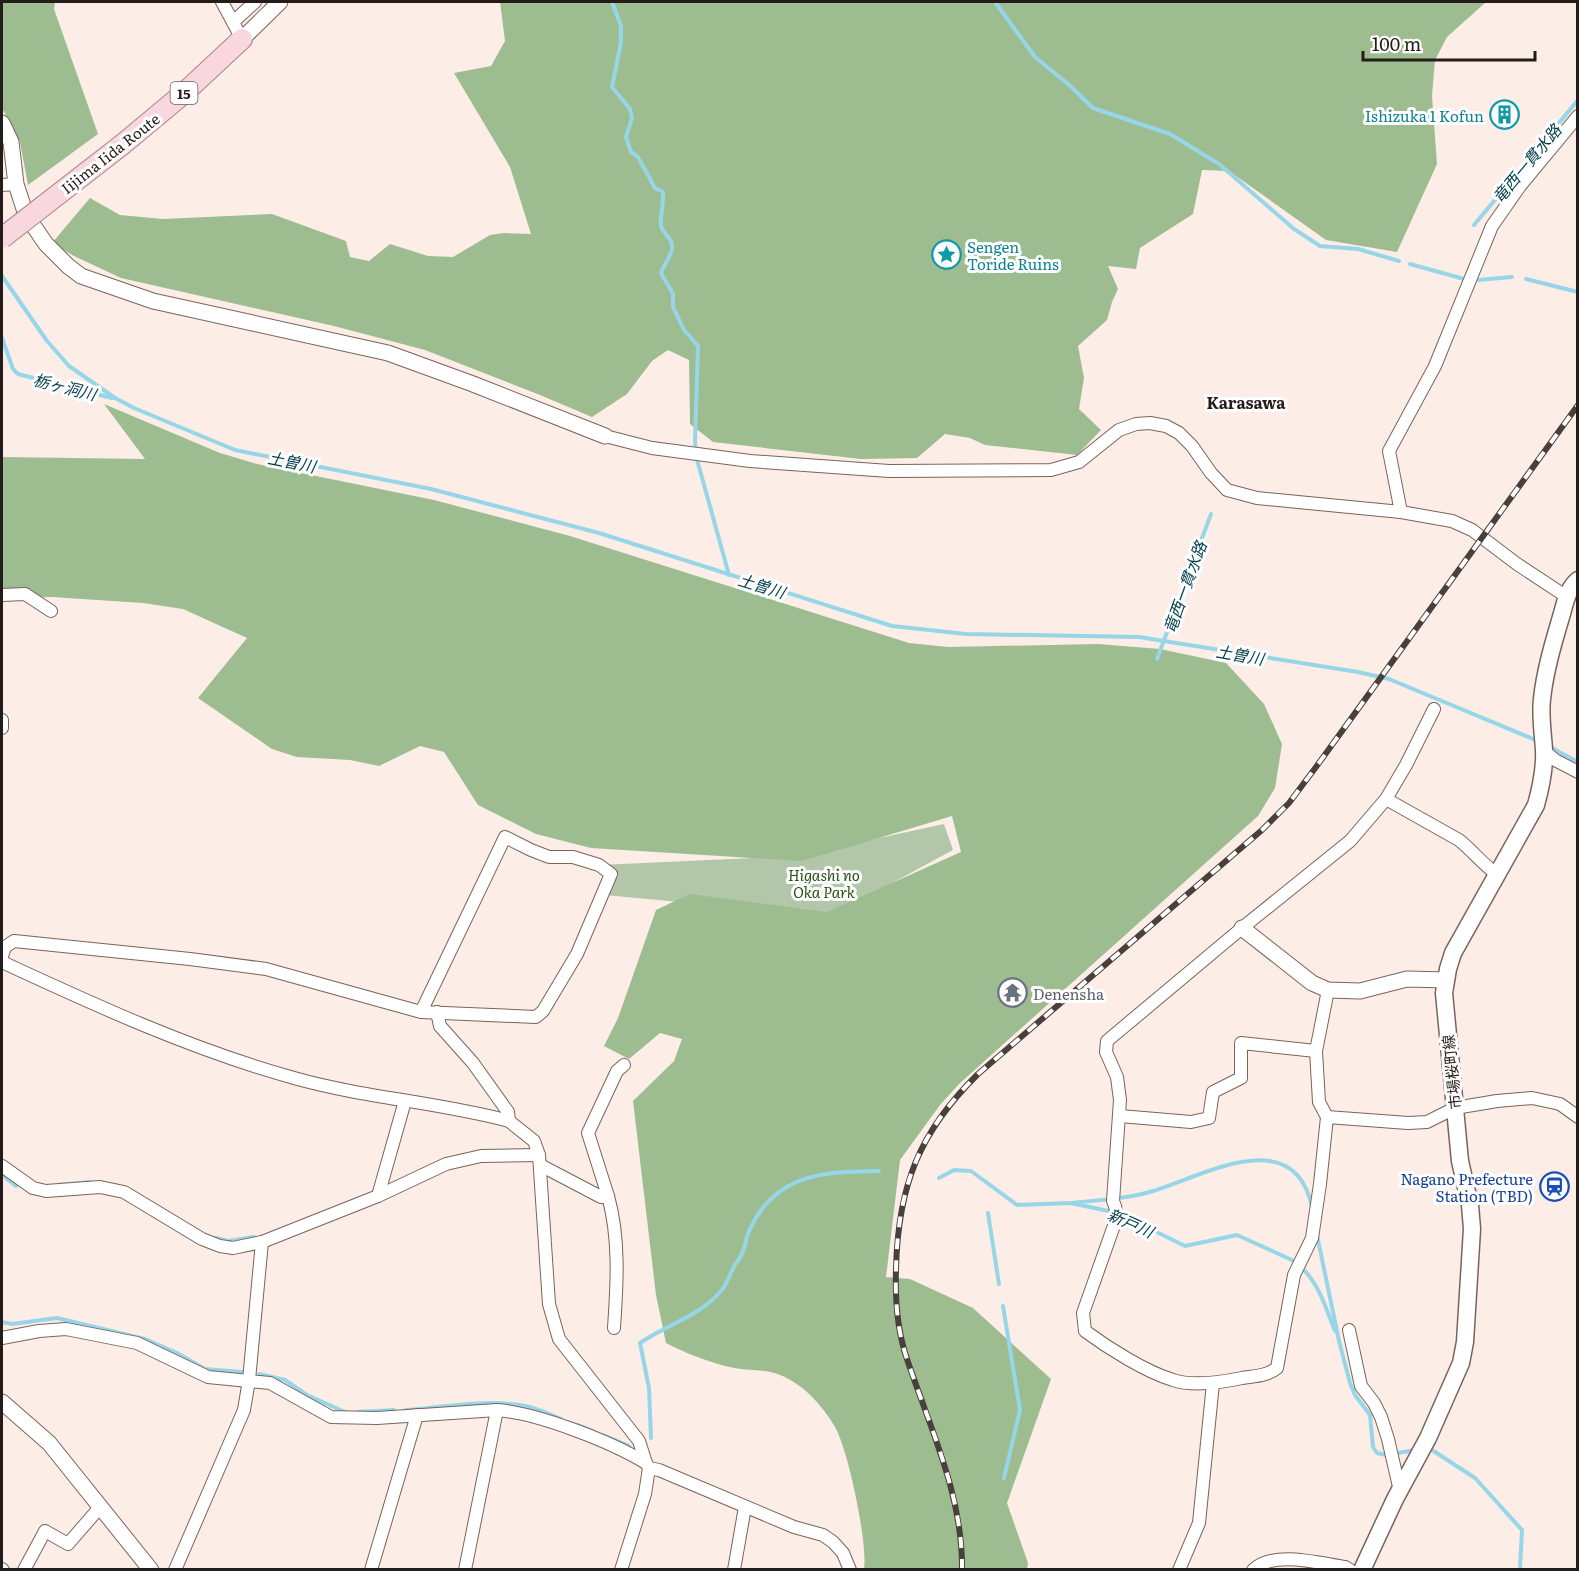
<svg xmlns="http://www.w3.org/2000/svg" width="1579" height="1571" font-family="Literata,'Noto Sans JP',serif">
  <rect width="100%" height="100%" fill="#fcede7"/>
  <!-- green -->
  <path fill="#b2c7aa" d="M944,824l9,26 -122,66 -227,-21 7,-21 -12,-9 197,-9z"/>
  <!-- forest -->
  <g fill="#9dbd91">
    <path d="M2,2h53l-1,7 44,125 -70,51 -8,-43 -18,-34z"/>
    <path d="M500,2h986l-39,35 -12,23 -3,36 5,68 -40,88 -71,-12 -97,-69 -27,-1 -9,44 -53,34 -4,21 -28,-3 10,23 -6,13 -5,18 -29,26 6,32 -5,31 22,21 -24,25 -92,-10 -15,-7 -25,-4 -28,24 -56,1 -148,-17 -23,-18 -1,-64 -21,-10 -16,11 -25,33 -35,23 -52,-22 -115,-45 -91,-24 -213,-48 -47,-22 -22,-13 38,-45 30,17 43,4 109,-5 74,27 4,16 19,4 21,-17 38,12 25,1 37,-22 14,-2 27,1 -21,-67 -56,-94 37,-7 14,-25z"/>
    <path d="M104,404l116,49 37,11 177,36 136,36 339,107 39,4 150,-3 62,5 66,14 38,41 18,40 -7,44 -17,28 -299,268 -19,21 -40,55 -14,117 24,2 63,29 78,71 -44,124 21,60 -1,6h-163c4,-25 -16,-120 -29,-142 -12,-21 -32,-43 -55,-52 -14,-6 -31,-4 -46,-7 -23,-5 -47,-14 -68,-25l-10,-48 -23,-194 41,-40 8,-22 -22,-6 -31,26 -25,-13 14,-28 38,-108 34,-16 137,18 134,-60 -9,-36 -150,45 -211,-13 -55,-14 -58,-29 -34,-53 -24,-6 -41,20 -29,-6 -53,-3 -25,-8 -74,-51 49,-60 -64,-29 -40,-6 -91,-6 -50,1v-141l143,2z"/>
  </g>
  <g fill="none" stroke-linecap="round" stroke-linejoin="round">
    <!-- stream -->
    <g stroke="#96d6e8" stroke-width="4">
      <path d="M612,2l9,24v16l-9,45 18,22 2,9 -6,19 5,15 7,5 17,31 8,4c1,11 -3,23 -2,34 2,6 4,7 8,12 9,11 -4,24 -8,35l12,21v13l11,23 14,16 -3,95 1,15 33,119"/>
      <path d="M995,2l40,55 32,26 26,25 77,26 49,30 75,65 26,17 38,3 41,12"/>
      <path d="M1474,225l104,-125"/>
      <path d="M1410,264l54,15"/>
      <path d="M2,276l45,65 22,25 46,32 19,10 101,42 196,39 168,44 293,93 74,8 173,3 219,35 31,7 149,62"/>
      <path d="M1526,279l52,13"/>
      <path d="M1478,280l34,-3"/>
      <path d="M2,338l11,31 5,5 94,24"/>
      <path d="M1157,659l54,-145"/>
      <path d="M1550,747l28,15"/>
      <path d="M2,1175l14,11"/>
      <path d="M939,1178l15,-8 17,1 46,34 54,-2 42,9"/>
      <path d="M58,1185l32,-3"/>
      <path d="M1071,1203c27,-3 56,-4 82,-12 50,-15 141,-69 159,16"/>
      <path d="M988,1213l11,71"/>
      <path d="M1120,1214l65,32 52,-11 55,25"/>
      <path d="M1317,1235l22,106"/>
      <path d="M216,1238l12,3 26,-4"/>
      <path d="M1305,1271c16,18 21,38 30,60"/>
      <path d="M1003,1306l17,104 -16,68"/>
      <path d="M2,1322l10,2 45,-6 88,21 32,14 28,16 38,3"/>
      <path d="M1339,1341l11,42 5,12 15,20 3,32 4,6 9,2 29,-5"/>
      <path d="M259,1374l26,6 22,15 38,17"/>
      <path d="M406,1410c40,-3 85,-12 124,-3 10,3 21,8 31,12"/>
      <path d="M358,1412l36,-2"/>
      <path d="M578,1425l15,6"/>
      <path d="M603,1435l26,11"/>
      <path d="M651,1438l-2,-50 -9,-45c26,-18 60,-27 81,-52 7,-8 8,-16 13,-24 3,-6 7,-10 9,-16 3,-7 3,-15 7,-22 26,-56 74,-57 129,-58"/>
      <path d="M1432,1450l43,28 47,52 -2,40"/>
    </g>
    <defs>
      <g id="minor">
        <path d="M222,2l20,37"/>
        <path d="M233,22l22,-20"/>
        <path d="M2,185l14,-1"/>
        <path d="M605,436l47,12 98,13 139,10 162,-1 28,-8 40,-32 17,-6 14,-1 16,3 13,7 13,13 19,27 16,17 30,8 144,14 51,9 20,9 45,34 50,33"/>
        <path d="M1401,512l-12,-61 46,-85 57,-140 28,-40 58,-70"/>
        <path d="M2,595l23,-1 26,17"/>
        <path d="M2,720v8"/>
        <path d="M1544,751l11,9 23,12"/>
        <path d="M1386,799l73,41c14,11 24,25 39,35"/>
        <path d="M2,956l3,-9 9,-6 176,18 76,10 155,43 115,5 7,-6 34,-57 34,-80 -12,-9 -26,-8h-24l-18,-7 -26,-13 -84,175"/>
        <path d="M2,962c95,44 191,88 292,116 71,20 144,24 215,43l25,20 5,14 10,149 10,35 80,102 7,22 3,5 10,2 135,57 29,8 10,7 10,11 7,17"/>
        <path d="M1328,990l-12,61 3,51 8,15 -7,67 -8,54 -18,37 -17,93c-10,8 -23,8 -35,10 -20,4 -49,9 -69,2 -27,-8 -65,-32 -88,-49l-2,-18 34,-96 -2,-11 -2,-5 7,-101 -3,-23 -11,-25 1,-11 135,-113 108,-87 36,-42 20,-34 28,-56"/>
        <path d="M437,1012l3,14 33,37 35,49 1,9"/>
        <path d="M1120,1116l71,6 18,-4 4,-26 28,-14v-35l75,8"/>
        <path d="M1327,1117l81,6 19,-1 28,-14 42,-7 35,-3 28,6 18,13"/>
        <path d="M540,1165l61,32 7,-1 -20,-63 29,-62 7,-6"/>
        <path d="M2,1166l31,22 13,3 54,-4 24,5 78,47 18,7 13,2 29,-6 116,-46 68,-32 35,-8 58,-1"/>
        <path d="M378,1196l27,-95"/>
        <path d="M608,1196c12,43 9,88 6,132"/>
        <path d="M1349,1330l12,56 13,17 7,14 7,22 12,52"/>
        <path d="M2,1338l37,-7 27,-2 71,14 71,34 62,6 61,34 46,1 120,-8c40,3 113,31 149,53"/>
        <path d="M2,1569l1,1"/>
        <path d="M24,1570l21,-39 23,13 33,-38"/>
        <path d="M175,1570l69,-160 5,-30 13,-138"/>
        <path d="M371,1570l46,-155"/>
        <path d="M465,1570l32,-160"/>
        <path d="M621,1570l24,-76 4,-26"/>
        <path d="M734,1570l11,-63"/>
        <path d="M1179,1570l20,-47 14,-140"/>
        <path d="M1253,1570c21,-20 65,-7 92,-3l5,3"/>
      </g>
      <g id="tertiary">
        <path d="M242,39l38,-37"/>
        <path d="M2,123l9,19 5,42 10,31 20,29 22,22 13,10 72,25 235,52 85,31 132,52"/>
        <path d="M1242,928l70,55 16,7 32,1 47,-12 39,1"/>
        <path d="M2,1402l47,41 102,127"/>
      </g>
      <path id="secondary" d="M1362,1570l33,-71 33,-61 33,-75 4,-21 7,-113 -2,-24 -10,-44 -16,-168 4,-24 5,-16 83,-148c5,-18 9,-36 8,-55 -1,-17 -4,-34 -2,-51 3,-28 11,-55 19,-82 4,-13 6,-28 17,-37"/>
      <path id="primary" d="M123,144l60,-50 59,-55"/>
    </defs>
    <!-- minor casing -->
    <use href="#minor" stroke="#79645b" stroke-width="14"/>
    <!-- tertiary casing -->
    <use href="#tertiary" stroke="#79645b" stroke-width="17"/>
    <!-- secondary casing -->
    <use href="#secondary" stroke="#79645b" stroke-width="19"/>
    <!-- primary casing -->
    <use href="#primary" stroke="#ac848b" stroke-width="22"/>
    <!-- minor -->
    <use href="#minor" stroke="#fff" stroke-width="12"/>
    <!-- tertiary -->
    <use href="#tertiary" stroke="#fff" stroke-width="15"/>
    <!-- secondary -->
    <use href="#secondary" stroke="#fff" stroke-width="16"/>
    <!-- primary -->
    <use href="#primary" stroke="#f9d7df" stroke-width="20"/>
    <defs>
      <path id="rail" d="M962,1570c1,-75 -32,-142 -55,-211 -10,-29 -12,-60 -11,-90 2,-83 23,-137 82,-195l284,-244 27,-27 27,-36 262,-362"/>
    </defs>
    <!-- rail casing -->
    <use href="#rail" stroke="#49403b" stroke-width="6"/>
    <!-- rail -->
    <use href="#rail" stroke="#fefefe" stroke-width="4" stroke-dasharray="11" stroke-linecap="butt"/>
    <defs>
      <path id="primary-bridge" d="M2,238l121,-94"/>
    </defs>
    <!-- primary-bridge casing -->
    <use href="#primary-bridge" stroke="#ac848b" stroke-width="22" stroke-linecap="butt"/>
    <!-- primary-bridge -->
    <use href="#primary-bridge" stroke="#f9d7df" stroke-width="20"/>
  </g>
  <!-- icons -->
  <defs>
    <symbol id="building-ring" viewBox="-11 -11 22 22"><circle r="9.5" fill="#fefefe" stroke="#0f9aa8" stroke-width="1.5"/><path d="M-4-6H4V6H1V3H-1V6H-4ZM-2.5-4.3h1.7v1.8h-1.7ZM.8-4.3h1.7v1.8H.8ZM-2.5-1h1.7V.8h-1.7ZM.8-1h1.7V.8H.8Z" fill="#0f9aa8"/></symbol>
    <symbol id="sight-ring" viewBox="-11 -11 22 22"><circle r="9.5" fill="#fefefe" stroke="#0f9aa8" stroke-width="1.5"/><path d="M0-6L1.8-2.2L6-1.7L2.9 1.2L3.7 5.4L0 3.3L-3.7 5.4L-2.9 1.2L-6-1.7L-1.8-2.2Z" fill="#0f9aa8"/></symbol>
    <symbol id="temple-ring" viewBox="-11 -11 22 22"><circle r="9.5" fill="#fefefe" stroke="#6b7280" stroke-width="1.5"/><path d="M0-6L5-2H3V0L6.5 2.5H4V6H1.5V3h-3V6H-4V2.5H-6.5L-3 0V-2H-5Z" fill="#6b7280"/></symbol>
    <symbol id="station-ring" viewBox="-11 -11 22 22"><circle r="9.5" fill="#fefefe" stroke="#1a4fb4" stroke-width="1.5"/><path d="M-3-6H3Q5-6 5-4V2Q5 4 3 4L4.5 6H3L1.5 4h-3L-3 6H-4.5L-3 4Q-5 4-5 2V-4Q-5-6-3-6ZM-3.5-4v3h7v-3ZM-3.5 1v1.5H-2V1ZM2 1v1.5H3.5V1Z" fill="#1a4fb4"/></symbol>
  </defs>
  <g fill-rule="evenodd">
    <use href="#building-ring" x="1488" y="98" width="33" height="33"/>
    <use href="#sight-ring" x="930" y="238" width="33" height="33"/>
    <use href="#temple-ring" x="996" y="976" width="33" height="33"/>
    <use href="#station-ring" x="1538" y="1170" width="33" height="33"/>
  </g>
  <g text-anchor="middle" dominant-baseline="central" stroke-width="6" stroke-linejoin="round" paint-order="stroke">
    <!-- shield labels -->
    <rect fill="#fefefe" stroke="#65605d" stroke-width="1.5" x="170.5" y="82" width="27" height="22" rx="4.5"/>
    <g font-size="14" font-weight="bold" fill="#241c18">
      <text x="184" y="93">15</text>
    </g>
    <!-- culture labels -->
    <g font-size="15" fill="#0d838f" stroke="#fefefe" text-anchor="end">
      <text x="1484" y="115">Ishizuka 1 Kofun</text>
      <text x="967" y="246" text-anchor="start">Sengen<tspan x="967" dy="17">Toride Ruins</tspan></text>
    </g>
    <!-- street labels -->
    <g font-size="15" fill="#241c18" stroke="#fefefe">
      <text transform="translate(110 153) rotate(-38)">Iijima Iida Route</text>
      <text transform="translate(1451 1072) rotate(-96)">市場桜町線</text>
    </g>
    <!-- park labels -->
    <g font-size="15" font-style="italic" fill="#285014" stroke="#fefefe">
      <text x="824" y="874">Higashi no<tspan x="824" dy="17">Oka Park</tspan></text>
    </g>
    <!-- worship labels -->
    <g font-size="15" fill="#5b616d" stroke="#fefefe" text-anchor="start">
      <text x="1033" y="993">Denensha</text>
    </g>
    <!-- transit labels -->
    <g font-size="15" fill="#164399" stroke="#fefefe" text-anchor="end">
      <text x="1533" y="1178">Nagano Prefecture<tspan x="1533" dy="17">Station (TBD)</tspan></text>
    </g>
    <!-- water labels -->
    <g font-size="16" font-style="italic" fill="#013e4b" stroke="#fefefe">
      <text transform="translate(1526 163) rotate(-50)">竜西一貫水路</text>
      <text transform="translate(65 386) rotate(14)">栃ヶ洞川</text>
      <text transform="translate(292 461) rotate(11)">土曽川</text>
      <text transform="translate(762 585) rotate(17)">土曽川</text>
      <text transform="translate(1184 587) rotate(-70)">竜西一貫水路</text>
      <text transform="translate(1240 654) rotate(10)">土曽川</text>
      <text transform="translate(1131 1222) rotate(24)">新戸川</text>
    </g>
    <!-- neighbourhood labels -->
    <g font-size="16" font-weight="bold" fill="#241c18" stroke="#fefefe">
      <text x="1246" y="402">Karasawa</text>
    </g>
  </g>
  <!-- border -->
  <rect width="1579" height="1571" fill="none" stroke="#241c18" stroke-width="6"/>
  <!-- scale -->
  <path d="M1363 51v9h172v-9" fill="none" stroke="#241c18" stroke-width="3"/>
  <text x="1372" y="51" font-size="18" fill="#241c18" stroke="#fefefe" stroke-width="4.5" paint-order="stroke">100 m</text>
</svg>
